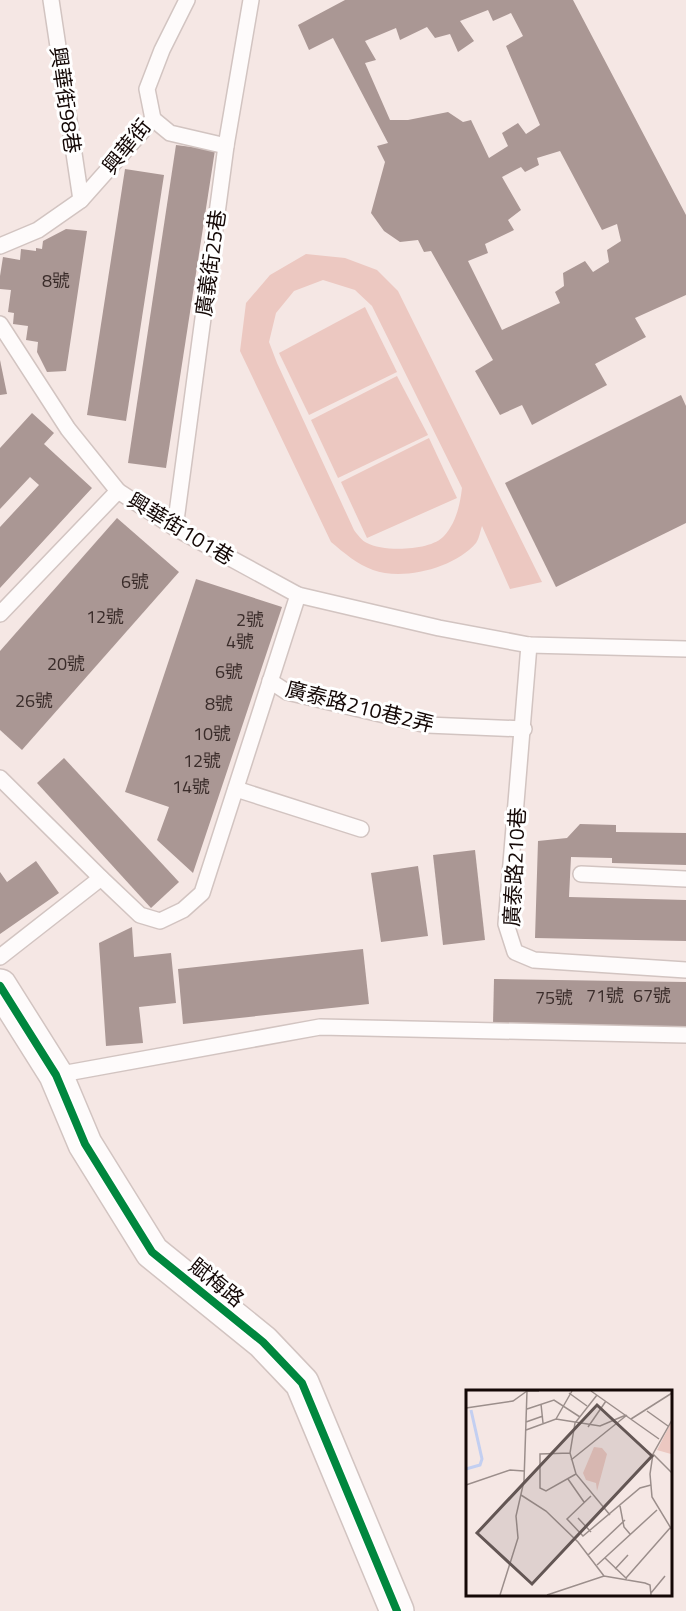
<svg xmlns="http://www.w3.org/2000/svg" width="686" height="1611" font-family="'Titillium Web','Noto Sans TC',sans-serif">
  <rect width="100%" height="100%" fill="#f5e7e4"/>
  <!-- green -->
  <g fill="#ecc8c1" fill-rule="evenodd">
    <path d="M306,254l39,4 32,12 21,21 144,291 -32,7 -28,-63c-2,6 -3,13 -6,17 -21,25 -73,38 -103,27 -16,-6 -29,-17 -42,-28l-91,-191 6,-48 24,-28zM323,280l32,10 17,16 90,182c-2,17 -6,35 -18,48 -13,15 -61,16 -77,7 -5,-2 -10,-9 -13,-13l-77,-167 -8,-21 7,-29 18,-22z"/>
    <path d="M365,307l32,65 -88,43 -30,-62z"/>
    <path d="M397,376l31,59 -90,43 -27,-58z"/>
    <path d="M429,438l28,60 -90,40 -26,-56z"/>
  </g>
  <!-- building -->
  <g fill="#aa9794" fill-rule="evenodd">
    <path d="M345,0h228l113,215v80l-51,23 11,19 -51,27 12,21 -75,40 -10,-20 -22,10 -25,-44 18,-11 -62,-109 -7,1 -6,-12 -18,2 -16,-11 -13,-18 14,-51 -8,-16 11,-3 -55,-105 -24,12 -11,-25zM488,10l5,11 18,-8 12,23 -17,10 34,79 -14,9 -8,-11 -16,10 6,13 -19,12 -18,-38 -8,2 -15,-10 -40,8h-18l-25,-57 11,-3 -11,-19 31,-13 4,12 27,-13 8,11 15,-4 8,18 16,-11 -14,-20zM560,151l42,79 15,-6 4,17 -14,9 2,12 -16,10 -8,-11 -22,12 1,13 -9,6 5,11 -58,27 -34,-69 20,-8 -3,-9 29,-14 -6,-10 13,-10 -19,-33 19,-10 4,5 14,-7 -2,-7z"/>
    <path d="M176,145l39,5 -49,318 -38,-5z"/>
    <path d="M125,169l39,6 -38,246 -39,-6z"/>
    <path d="M66,229l21,2 -21,140 -19,1 -10,-20 1,-10 -12,-2 2,-14 -15,-2 1,-11 -6,-1 3,-22 -11,-1v-13l3,-19 17,3 1,-11 15,2v-3l6,1 1,-8z"/>
    <path d="M0,360l7,34 -7,1z"/>
    <path d="M681,395l5,11v117l-130,64 -51,-104z"/>
    <path d="M32,413l22,20 -10,11 48,44 -92,100v-61l39,-42 -9,-8 -30,32v-61z"/>
    <path d="M117,518l62,54 -157,178 -22,-20v-79z"/>
    <path d="M196,579l86,28 -89,266 -36,-33 12,-33 -44,-15z"/>
    <path d="M64,758l115,124 -28,26 -114,-125z"/>
    <path d="M580,824l36,1v7l70,1v32l-74,-2v-5l-41,-1 -2,40 117,3v41l-151,-3 3,-97 29,-3z"/>
    <path d="M475,850l10,90 -42,5 -10,-90z"/>
    <path d="M36,861l23,32 -59,41v-62l7,10z"/>
    <path d="M418,866l10,70 -47,6 -10,-69z"/>
    <path d="M132,927l2,30 37,-4 5,50 -37,4 4,36 -37,3 -7,-103z"/>
    <path d="M363,949l6,55 -186,20 -5,-55z"/>
    <path d="M494,979l192,3v45l-193,-3z"/>
  </g>
  <g fill="none" stroke-linecap="round" stroke-linejoin="round">
    <defs>
      <g id="service">
        <path d="M51,0l30,200"/>
        <path d="M153,119l17,14 56,13"/>
        <path d="M0,246l38,-16 43,-30 72,-81 -6,-30 15,-39 25,-50"/>
        <path d="M0,324l68,105 50,62 57,37 123,67 141,33 90,17 157,4"/>
        <path d="M175,528l51,-382 25,-146"/>
        <path d="M0,614l118,-123"/>
        <path d="M529,645l-23,279 9,28 19,8 152,10"/>
        <path d="M270,681l17,11 140,33 97,4"/>
        <path d="M0,778l101,100 39,37 20,6 23,-11 19,-17 96,-298"/>
        <path d="M236,789l125,40"/>
        <path d="M581,874l105,5"/>
        <path d="M0,957l101,-79"/>
        <path d="M56,1075l264,-48 366,8"/>
      </g>
      <path id="tertiary" d="M0,986l56,89 29,69 67,108 111,90 39,41 95,228"/>
    </defs>
    <!-- service casing -->
    <use href="#service" stroke="#d2c4c1" stroke-width="18"/>
    <!-- tertiary casing -->
    <use href="#tertiary" stroke="#d2c4c1" stroke-width="36"/>
    <!-- service -->
    <use href="#service" stroke="#fefbfb" stroke-width="15"/>
    <!-- tertiary -->
    <use href="#tertiary" stroke="#fefbfb" stroke-width="33"/>
    <defs>
      <path id="cycleway" d="M0,986l56,89 29,69 67,108 111,90 39,41 95,228"/>
    </defs>
    <!-- cycleway casing -->
    <use href="#cycleway" stroke="#fff" stroke-width="11"/>
    <!-- cycleway -->
    <use href="#cycleway" stroke="#00873e" stroke-width="8"/>
  </g>
  <g text-anchor="middle" dominant-baseline="central" stroke-width="6" stroke-linejoin="round" paint-order="stroke">
    <!-- number labels -->
    <g font-size="18" fill="#3a2c2a">
      <text x="56" y="280">8號</text>
      <text x="135" y="581">6號</text>
      <text x="105" y="616">12號</text>
      <text x="250" y="619">2號</text>
      <text x="240" y="641">4號</text>
      <text x="66" y="663">20號</text>
      <text x="229" y="671">6號</text>
      <text x="34" y="700">26號</text>
      <text x="219" y="703">8號</text>
      <text x="212" y="733">10號</text>
      <text x="202" y="760">12號</text>
      <text x="191" y="786">14號</text>
      <text x="605" y="995">71號</text>
      <text x="652" y="995">67號</text>
      <text x="554" y="997">75號</text>
    </g>
    <!-- street labels -->
    <g font-size="21" fill="#140806" stroke="#fff">
      <text transform="translate(66 100) rotate(82)">興華街98巷</text>
      <text transform="translate(126 146) rotate(-51)">興華街</text>
      <text transform="translate(210 263) rotate(-82)">廣義街25巷</text>
      <text transform="translate(181 528) rotate(31)">興華街101巷</text>
      <text transform="translate(360 706) rotate(14)">廣泰路210巷2弄</text>
      <text transform="translate(514 867) rotate(-87)">廣泰路210巷</text>
      <text transform="translate(217 1282) rotate(39)">賦梅路</text>
    </g>
  </g>
  <!-- overview -->
  <g transform="translate(466 1390)">
    <rect width="206" height="206" fill="#f5e7e4"/>
    <path d="M205,33v31l-14,-4zM128,57l8,1 5,6 -10,37 -1,-8 -10,-3 -3,-7z" fill="#ecc8c1"/>
    <path fill="none" stroke="#c3cff1" stroke-width="3" d="M0,79l14,-4 2,-6 -11,-49"/>
    <path fill="none" stroke="#9b8e8b" stroke-width="1.5" d="M125,1l68,48M103,3l18,13M131,5l-22,28 -5,30 6,21 34,41M75,14l2,19M0,18l47,-7 14,-10M61,19l27,-9 26,17M181,21l21,15M90,29l16,-28M165,29l41,-26M206,30l-19,34 -3,20 2,23 20,33M60,32l17,-6M122,37l18,-26M60,40l30,-11 44,7 26,-11M104,63l-30,1v34l6,3 30,-17M187,64l19,19M105,70l56,-45M102,89l16,23M0,95l44,-15 14,1M55,105l25,16 32,31 26,34M125,106l-24,23 16,17 57,-48 11,-3M154,116l4,21 6,7M112,128l13,14M122,165l37,-35M139,168l22,21M131,175l60,-55M149,179l13,-14M160,188l44,-50M185,203l14,-17M34,205l18,-57 -2,-22 8,-35 3,-90h12M81,205l57,-19 41,7 5,2 1,10"/>
    <path fill="#635654" fill-opacity="0.15" stroke="#635654" stroke-width="3" d="M131,15l55,51 -120,128 -55,-51z"/>
    <rect width="206" height="206" fill="none" stroke="#140806" stroke-width="3"/>
  </g>
</svg>
